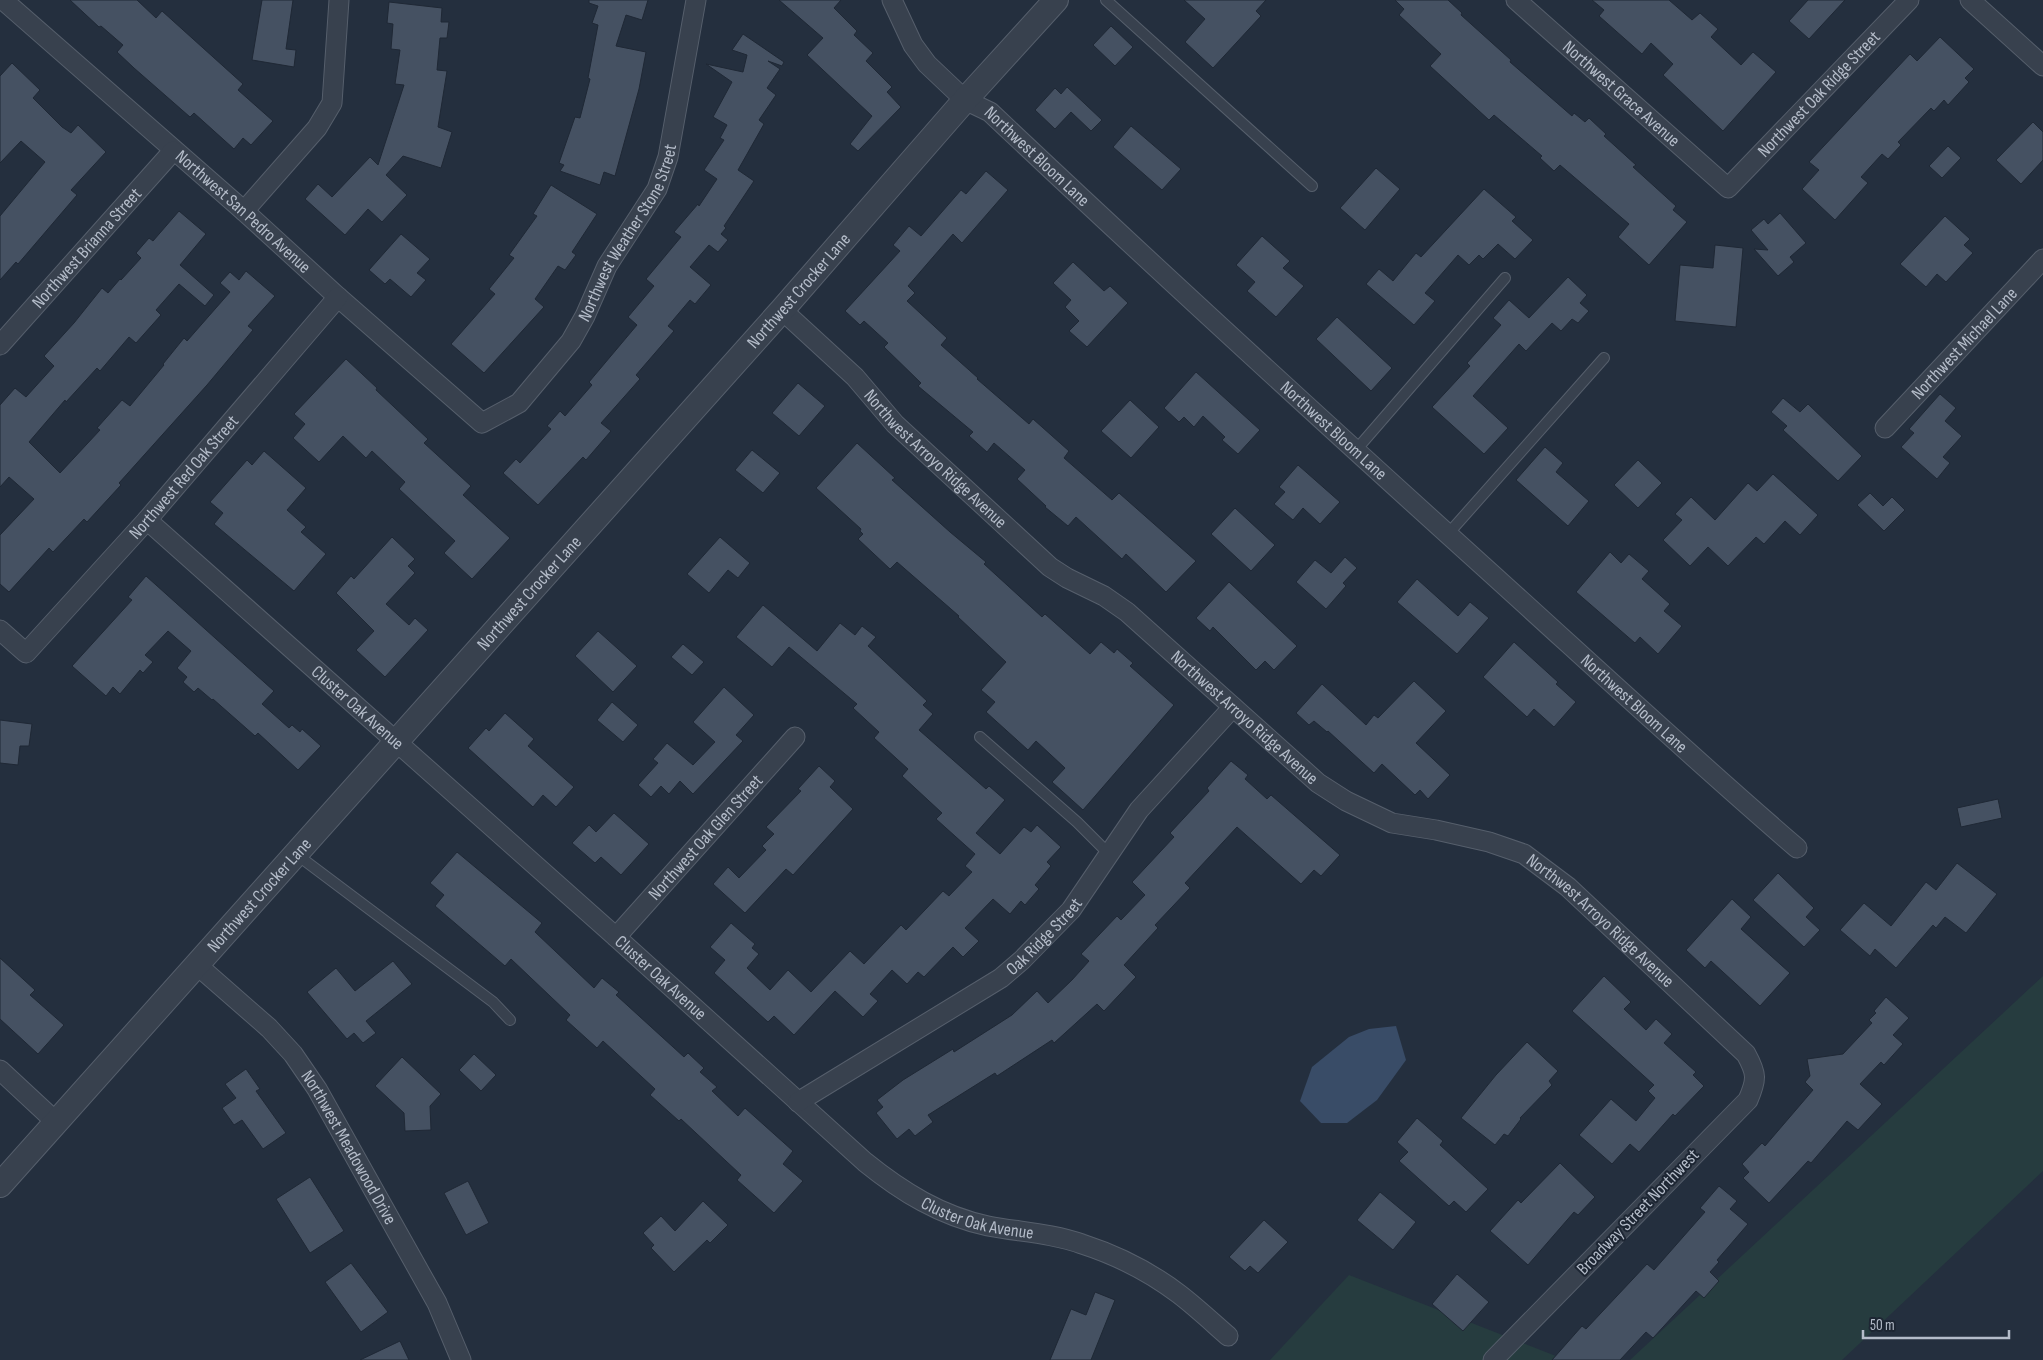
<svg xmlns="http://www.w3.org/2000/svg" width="2043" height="1360" font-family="'Sofia Sans Condensed',sans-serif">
  <rect width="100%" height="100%" fill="#242f3e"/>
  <!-- green -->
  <g fill="#263c3f">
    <path d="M2043,976v195l-201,189h-212z"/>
    <path d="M1349,1275l217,85h-296z"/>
  </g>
  <!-- water -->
  <path fill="#394c67" d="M1396,1026l10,34 -29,40 -30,23h-26l-21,-22 12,-34 37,-30 20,-8z"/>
  <!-- building -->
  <g fill="#455162" stroke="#1f2835">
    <path d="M70,0h67l19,18 6,-7 81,73 -5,6 35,31 -22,24 -8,-7 -9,11 -40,-36 -4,4 -56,-49 -17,-16 6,-7 -22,-19 -2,1z"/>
    <path d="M262,0h31l-7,49 10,1 -2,17 -42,-7z"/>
    <path d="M589,0h59l-6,20 -16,-5 -10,31 30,6 -7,37 -24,87 -11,-4 -4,13 -40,-14 4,-6 -5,-2 16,-46 5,1 10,-39 -2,-1 10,-53 -6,-2 6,-17 -9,-3z"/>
    <path d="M779,0h62l-7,8 23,23 -3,4 19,18 -7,8 26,26 -5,5 14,15 -43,44 -8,-7 22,-28 -65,-61 16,-17z"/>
    <path d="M1184,0h82l-10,11 5,5 -48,52 -28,-26 20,-23z"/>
    <path d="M1395,0h53l14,13 -1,2 50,45 -1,2 62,54 2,-3 11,9 4,-4 17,16 -2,2 32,29 -3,2 43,39 -3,4 14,12 -38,43 -31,-28 11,-13 -69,-59 -6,6 -14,-13 2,-2 -48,-41 -5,5 -59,-54 11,-12 -42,-39 5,-6z"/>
    <path d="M1592,0h77l23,20 8,-7 18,16 -7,8 30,28 12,-13 23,20 -53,59 -60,-56 10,-11 -22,-21 -9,11 -43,-38 5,-6z"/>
    <path d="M1808,0h37l-36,39 -20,-18z"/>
    <path d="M389,2l53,6 -1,14h8l-2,16h-7l-3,32 10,1 -9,56 14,5 -11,36 -38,-12 -17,19 21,20 -25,27 -14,-13 -23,26 -40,-36 13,-15 14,13 38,-40 8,8 26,-80 -9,-1 5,-34 -9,-1 2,-25 -6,-1z"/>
    <path d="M1111,26l22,21 -18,19 -22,-21z"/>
    <path d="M743,34l41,28 -2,4 -14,-5 12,8 -13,19 9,7 -17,25 5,4 -26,46 16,11 -30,45 2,2 -5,6 7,6 -10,12 -9,-7 -19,22 21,18 -16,19 -5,-4 -22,26 6,5 -38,44 4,4 -39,44 10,8 -25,29 -3,-3 -45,48 -35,-32 13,-14 4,4 31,-34 -4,-3 13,-15 5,5 27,-31 -3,-3 48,-57 -9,-8 26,-31 -8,-7 35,-42 -7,-5 24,-28 1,2 18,-27 -13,-9 20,-30 -4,-2 7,-13 -14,-8 19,-35 -26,-18 37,8 4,-17 -15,-5z"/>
    <path d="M1940,37l34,32 -9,9 4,4 -21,23 -4,-5 -10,11 -3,-3 -33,34 3,3 -13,14 -6,-5 -21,23 7,6 -33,37 -33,-31 17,-19 -10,-8 101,-108 7,7z"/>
    <path d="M12,63l28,27 -7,8 29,29 9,6 7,-8 28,27 -35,38 6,5 -59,69 -2,-2 -16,18v-64l45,-54 -24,-21 -21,22v-87z"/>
    <path d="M1067,87l35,33 -11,11 -20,-19 -16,17 -20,-19 20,-22 6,6z"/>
    <path d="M2033,122l10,10v28l-22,24 -25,-24z"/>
    <path d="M1131,126l50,43 -19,21 -49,-43z"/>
    <path d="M1948,146l13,12 -19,20 -13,-12z"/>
    <path d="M1376,168l24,21 -35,41 -25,-22z"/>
    <path d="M986,171l22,19 -46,53 -9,-9 -45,52 7,7 -8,8 40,37 -6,7 37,33 -1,1 52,45 4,-5 36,32 -5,7 48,42 7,-7 77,68 -30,31 -40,-38 -4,5 -46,-42 -8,9 -23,-19 1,-1 -29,-27 8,-9 -31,-27 -7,9 -18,-16 4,-4 -55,-46 3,-3 -37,-36 4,-4 -24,-22 -4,4 -15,-14 55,-60 -7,-6 16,-19 12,10 40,-46 5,4z"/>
    <path d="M551,185l46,29 -25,38 4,3 -11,15 -7,-4 -23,33 9,8 -60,66 -33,-29 44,-50 -6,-5 25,-31 -5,-3 28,-39 -4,-2z"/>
    <path d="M1484,189l32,28 -4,4 21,19 -18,19 -17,-15 -15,15 -4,-4 -10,10 -11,-10 -33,38 10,8 -21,24 -48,-41 13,-15 14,12 23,-28 5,4z"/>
    <path d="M179,211l27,23 -26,31 34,30 -9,11 -26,-22 -23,26 5,5 -25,28 -7,-6 -29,34 -3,-3 -31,34 -1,-2 -36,42 31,31 40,-43 -3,-2 25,-28 8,6 34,-41 -1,-1 21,-26 3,3 43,-49 -10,-9 10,-11 9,8 7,-9 29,25 -27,30 5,4 -46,55 -88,98 2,2 -34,37 -3,-3 -31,33 -4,-4 -40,44 -9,-8v-49l34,-36 -25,-22 -9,10v-82l15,-17 11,9 28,-31 -10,-10 30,-33 28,-35 6,5 12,-14 1,1 20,-22 -5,-5 13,-15 4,3z"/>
    <path d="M1780,213l26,30 -16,14 4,5 -16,14 -24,-27 14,1 -17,-20 13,-11 4,5z"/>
    <path d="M1945,216l25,23 -6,6 9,8 -27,29 -9,-8 -11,13 -26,-23z"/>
    <path d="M401,234l29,25 -13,14 9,7 -15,17 -21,-18 -5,5 -16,-14z"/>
    <path d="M1262,236l28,25 -7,7 21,18 -28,31 -29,-26 8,-9 -19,-17z"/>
    <path d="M1715,245l28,3 -7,79 -61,-6 5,-56 33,3z"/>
    <path d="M1073,262l31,29 6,-5 18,17 -41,44 -18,-16 10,-10 -14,-14 6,-7 -18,-17z"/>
    <path d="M1568,277l19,18 -7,8 9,8 -11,12 -6,-4 -11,12 -9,-8 -26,28 -7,-7 -46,52 35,32 -24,26 -52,-47 38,-41 -3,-3 34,-38 -8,-7 16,-18 20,18z"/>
    <path d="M1337,317l55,51 -21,23 -55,-52z"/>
    <path d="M346,359l31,29 -1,2 52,49 -4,4 47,43 -8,9 47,43 -38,41 -28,-26 11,-12 -56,-52 6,-7 -33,-31 -6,7 -23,-22 -24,26 -26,-24 12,-14 -11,-10z"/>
    <path d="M1196,372l64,58 -22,24 -16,-14 3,-3 -22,-21 -9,11 -10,-10 -5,5 -15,-14z"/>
    <path d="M798,383l27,23 -26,30 -27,-23z"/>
    <path d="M1940,394l16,14 -11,13 17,15 -19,21 7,6 -13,16 -36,-32 13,-14 -5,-4z"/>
    <path d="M1783,398l17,14 8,-8 54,52 -24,25 -55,-51 4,-4 -16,-14z"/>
    <path d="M1130,400l29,27 -28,31 -30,-27z"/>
    <path d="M857,443l38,35 -3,2 58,52 36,30 -2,2 58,53 3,-3 45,40 11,-12 13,11 3,-4 16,14 -3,3 44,39 -91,105 -31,-28 13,-14 -29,-27 -8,9 -42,-38 9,-10 -14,-12 25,-28 -48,-45 1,-1 -62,-54 -7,7 -32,-30 5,-5 -3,-3 1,-2 -45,-41z"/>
    <path d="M1545,447l18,16 -7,9 33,29 -21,25 -52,-46z"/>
    <path d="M752,450l28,23 -17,20 -28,-23z"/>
    <path d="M264,451l42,37 -19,22 19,17 -5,5 25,22 -32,37 -80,-67 9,-11 -13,-11 37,-42 5,5z"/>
    <path d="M1638,460l24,23 -24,25 -24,-23z"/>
    <path d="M1298,465l42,37 -20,22 -17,-16 -10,12 -19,-16 11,-12 -6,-5z"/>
    <path d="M1773,474l45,41 -18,20 -15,-14 -21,23 -8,-7 -28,29 -20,-19 -18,19 -27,-26 19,-20 -7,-6 16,-17 24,23 33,-37 9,8z"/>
    <path d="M1870,493l13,13 9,-9 13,13 -21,21 -27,-26z"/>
    <path d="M1235,508l40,37 -24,26 -40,-37z"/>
    <path d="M392,537l23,22 -7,7 7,7 -29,31 23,21 6,-7 13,12 -43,47 -29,-27 18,-19 -38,-38 15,-17 3,3z"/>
    <path d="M720,537l30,26 -12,15 -10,-8 -19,23 -22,-19z"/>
    <path d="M1610,552l11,11 8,-9 20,17 -7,8 28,25 -6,7 18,15 -24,28 -18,-17 -5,6 -59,-51z"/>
    <path d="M1345,557l12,11 -14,15 3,3 -20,23 -30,-27 19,-22 16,13z"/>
    <path d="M146,576l128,115 -12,13 27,24 3,-3 8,7 2,-3 19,17 -23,24 -40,-37 -3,3 -42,-37 -1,1 -14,-12 -4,4 -11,-10 4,-5 -10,-9 14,-17 -23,-20 -23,24 8,7 -10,11 -3,-3 -20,24 -7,-7 -7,9 -34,-30 60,-66 -4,-3z"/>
    <path d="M1417,579l41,37 12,-14 19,16 -32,36 -60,-52z"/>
    <path d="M1229,582l68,64 -23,24 -9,-9 -9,9 -43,-43 -3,4 -14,-13z"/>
    <path d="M763,605l54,46 23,-28 15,12 7,-9 14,11 -8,9 59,55 -4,4 10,9 -14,16 67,59 3,-3 16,14 -29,33 24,21 24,-27 7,5 6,-7 24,22 -14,15 4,4 -16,19 4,4 -14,16 -4,-4 -11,13 -17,-15 -28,29 14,13 -16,16 -10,-10 -29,30 -6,-5 -11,12 -15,-14 -22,24 8,7 -15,16 -28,-26 -41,44 -20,-19 -6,6 -54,-49 11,-13 -15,-13 21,-24 24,21 -3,4 7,6 -12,14 23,22 18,-20 23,22 39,-41 14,13 37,-39 5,5 37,-39 6,5 23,-24 -7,-6 10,-12 -39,-35 6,-6 -40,-37 6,-7 -34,-31 5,-6 -26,-24 4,-4 -68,-57 -17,20 -36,-30z"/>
    <path d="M598,631l39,35 -24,26 -38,-36z"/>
    <path d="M1514,642l44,40 -2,2 20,18 -22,25 -20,-18 -7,8 -44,-40z"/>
    <path d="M683,644l21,18 -12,13 -21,-18z"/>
    <path d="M1414,681l32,30 -30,32 34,32 -22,24 -8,-9 -5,5 -33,-31 -8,9 -46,-42 -1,1 -13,-11 -5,4 -13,-12 26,-29 44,41 8,-10 4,3z"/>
    <path d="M724,687l30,28 -18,20 7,6 -50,53 -13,-13 -11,13 -8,-8 -10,11 -13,-12 20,-22 -5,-4 14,-16 26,22 22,-23 -22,-20z"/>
    <path d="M612,702l26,23 -15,17 -26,-22z"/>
    <path d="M505,713l29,26 -6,7 46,41 -18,20 -13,-12 -10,12 -65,-59 18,-20 3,3z"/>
    <path d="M0,720l32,4 -3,22h-9l-2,19 -18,-2z"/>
    <path d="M1231,761l17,14 -3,4 22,20 4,-4 69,60 -19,21 -7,-6 -13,14 -64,-57 -52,56 5,5 -35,37 3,3 -34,37 12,12 -32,34 -7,-7 -43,39 -2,-3 -55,36 -2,-3 -67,42 5,7 -18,14 -6,-7 -12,10 -21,-26 7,-6 -6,-7 26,-20 50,-31 1,3 58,-37 25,-24 11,12 24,-23 17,-19 -8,-7 36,-38 4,4 24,-25 -13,-13 42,-45 -4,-4 39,-42 -2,-3z"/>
    <path d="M819,766l16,15 -5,6 23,22 -60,66 -7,-6 -41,44 -32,-29 15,-17 11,11 27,-28 -4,-4 12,-12 -8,-7 35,-36 -3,-2z"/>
    <path d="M1998,799l4,19 -41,9 -4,-19z"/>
    <path d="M614,813l35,31 -28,31 -20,-18 -6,6 -23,-20 17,-18 7,7z"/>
    <path d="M457,852l85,71 -7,9 59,56 8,-10 17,14 -3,3 68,62 4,-4 16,15 -4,4 17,15 -5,4 26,25 7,-8 48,43 -10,13 20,17 -29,32 -37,-33 4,-5 -60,-56 -2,2 -29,-26 5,-6 -52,-48 -6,7 -31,-28 4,-5 -59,-56 -6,7 -70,-60 9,-11 -14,-12z"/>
    <path d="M1957,863l40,31 -31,39 -21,-16 -9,11 -3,-3 -37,43 -21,-19 -5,7 -30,-26 24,-27 27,23 35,-44 10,8z"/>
    <path d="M1778,873l36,35 -8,9 14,13 -16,17 -51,-47z"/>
    <path d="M1732,899l19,18 -10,12 49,44 -30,33 -49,-45 -6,7 -19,-18z"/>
    <path d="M0,958l35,32 -5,5 34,30 -26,29 -38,-35z"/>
    <path d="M393,961l19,23 -46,37 10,12 -13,10 -9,-10 -7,6 -40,-47 29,-24 19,23z"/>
    <path d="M1604,976l27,26 -7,7 22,21 10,-11 16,15 -8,9 32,29 -3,3 11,11 -29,30 -2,-2 -34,38 -9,-8 -18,20 -33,-29 32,-36 25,22 19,-23 -7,-7 6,-6 -82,-74z"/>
    <path d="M1886,997l23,21 -16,17 10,9 -19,21 -3,-3 -21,22 22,20 -24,26 -11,-9 -36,42 -3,-2 -39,42 -26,-25 6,-6 -7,-8 20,-21 3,3 48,-56 -8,-8 5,-6 -3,-17 36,-5 29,-31 -3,-3 7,-7 -2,-2z"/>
    <path d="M1527,1042l31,29 -9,10 3,4 -32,33 1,1 -13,17 -4,-2 -9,11 -34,-27 35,-43z"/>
    <path d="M474,1054l22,21 -15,16 -22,-21z"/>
    <path d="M402,1057l39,37 -11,12 1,24 -26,1 -1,-18 -29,-27z"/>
    <path d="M246,1069l14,20 -4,2 30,42 -23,16 -21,-29 -8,5 -12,-17 14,-10 -11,-14z"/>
    <path d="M1417,1118l26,23 -3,4 48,44 -22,23 -12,-11 -5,5 -50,-45 9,-9 -11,-10z"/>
    <path d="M1560,1163l35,34 -17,18 -4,-3 -46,53 -38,-34 28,-31 3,3z"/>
    <path d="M310,1177l34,54 -34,22 -34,-54z"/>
    <path d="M468,1181l21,42 -23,12 -22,-42z"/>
    <path d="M1719,1186l18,15 -7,8 18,15 -31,36 2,2 -9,10 9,9 -15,17 -8,-7 -43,47 -7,-6 -26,28h-68l30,-34 4,3 61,-65 7,6 51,-58 -5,-4z"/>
    <path d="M1380,1192l36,30 -23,28 -36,-30z"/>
    <path d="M703,1201l25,24 -18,18 -3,-3 -33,32 -23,-24 3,-3 -11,-12 18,-17 14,15z"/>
    <path d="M1264,1220l24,22 -30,31 -8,-7 -5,5 -16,-14z"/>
    <path d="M351,1263l37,49 -27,20 -36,-50z"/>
    <path d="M1457,1274l32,28 -26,29 -31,-27z"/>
    <path d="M1095,1292l20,8 -24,60h-41l21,-51 15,6z"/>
    <path d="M400,1341l9,19h-49z"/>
  </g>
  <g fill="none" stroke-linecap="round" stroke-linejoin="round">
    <defs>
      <g id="service">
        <path d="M1106,0l206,186"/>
        <path d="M1356,450l149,-172"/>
        <path d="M1448,534l156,-176"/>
        <path d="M980,737l97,85 31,31"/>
        <path d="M296,854l197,148 17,18"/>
      </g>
      <g id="minor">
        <path id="s1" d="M3,0l241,211 94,86 144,126 37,-20 52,-62 14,-25 22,-50 50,-77 11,-32 28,-157"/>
        <path id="s2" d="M892,0l21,45 14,19 38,36 25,12c162,153 327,304 493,454 104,94 207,190 314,282"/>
        <path id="s3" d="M1516,0l212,188 181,-188"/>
        <path d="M1970,0l73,66"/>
        <path d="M244,211l73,-83 15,-25 7,-103"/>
        <path id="s4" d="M782,310l73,67 40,47 155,143 17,11 37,18 23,16 191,171 28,18 46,22 44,7 53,12 35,12 44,33 178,167c11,20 11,25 2,46l-255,260"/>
        <path id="s5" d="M0,345l173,-194"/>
        <path id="s6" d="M1885,428l158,-169"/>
        <path id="s7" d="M147,520l469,417 249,225c37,30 76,54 123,64 31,6 63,7 94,18 34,11 68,28 97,50 17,13 33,28 49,42"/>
        <path id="s8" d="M0,630l26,23 121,-133 191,-223"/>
        <path id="s9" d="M616,937l179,-200"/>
        <path id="s10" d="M197,965l72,63 24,26 24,35 120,214 24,57"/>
        <path d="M0,1070l56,52"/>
        <path id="s11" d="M798,1102l203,-124 21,-18 49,-50 68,-100 94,-103"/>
      </g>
      <g id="tertiary">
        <path id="s12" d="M0,1185l782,-875 183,-210 91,-100"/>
      </g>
    </defs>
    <!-- service casing -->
    <use href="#service" stroke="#565f6c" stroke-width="12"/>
    <!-- minor casing -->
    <use href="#minor" stroke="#565f6c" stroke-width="21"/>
    <!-- tertiary casing -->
    <use href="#tertiary" stroke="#565f6c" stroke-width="26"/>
    <!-- service -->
    <use href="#service" stroke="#38414e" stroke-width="10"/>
    <!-- minor -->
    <use href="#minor" stroke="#38414e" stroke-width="19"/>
    <!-- tertiary -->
    <use href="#tertiary" stroke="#38414e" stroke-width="24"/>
  </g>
  <g text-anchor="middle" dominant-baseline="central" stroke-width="4" stroke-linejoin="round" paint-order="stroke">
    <!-- street labels -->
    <g font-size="18" fill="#b4bcc9" stroke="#1d2633">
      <text stroke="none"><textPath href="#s3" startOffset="141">Northwest Grace Avenue</textPath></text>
      <text stroke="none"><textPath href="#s3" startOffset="414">Northwest Oak Ridge Street</textPath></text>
      <text stroke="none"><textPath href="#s2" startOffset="218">Northwest Bloom Lane</textPath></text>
      <text stroke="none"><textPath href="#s1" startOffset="320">Northwest San Pedro Avenue</textPath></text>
      <text stroke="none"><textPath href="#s1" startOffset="885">Northwest Weather Stone Street</textPath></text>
      <text stroke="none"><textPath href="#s5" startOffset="130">Northwest Brianna Street</textPath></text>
      <text stroke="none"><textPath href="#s12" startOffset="1199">Northwest Crocker Lane</textPath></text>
      <text stroke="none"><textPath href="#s6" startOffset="116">Northwest Michael Lane</textPath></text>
      <text stroke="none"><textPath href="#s2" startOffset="622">Northwest Bloom Lane</textPath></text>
      <text stroke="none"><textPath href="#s4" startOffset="214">Northwest Arroyo Ridge Avenue</textPath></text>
      <text stroke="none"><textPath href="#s8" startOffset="271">Northwest Red Oak Street</textPath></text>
      <text stroke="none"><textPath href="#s12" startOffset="794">Northwest Crocker Lane</textPath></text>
      <text stroke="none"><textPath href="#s2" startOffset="1028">Northwest Bloom Lane</textPath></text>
      <text stroke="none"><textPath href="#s7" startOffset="282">Cluster Oak Avenue</textPath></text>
      <text stroke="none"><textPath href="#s4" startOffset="619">Northwest Arroyo Ridge Avenue</textPath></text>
      <text stroke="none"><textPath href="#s9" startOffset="134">Northwest Oak Glen Street</textPath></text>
      <text stroke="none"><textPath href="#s12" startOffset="389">Northwest Crocker Lane</textPath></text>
      <text stroke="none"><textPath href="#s4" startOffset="1039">Northwest Arroyo Ridge Avenue</textPath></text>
      <text stroke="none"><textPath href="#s11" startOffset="298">Oak Ridge Street</textPath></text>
      <text stroke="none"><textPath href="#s7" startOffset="688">Cluster Oak Avenue</textPath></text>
      <text stroke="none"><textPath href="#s10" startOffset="240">Northwest Meadowood Drive</textPath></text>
      <text transform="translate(1638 1212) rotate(-46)">Broadway Street Northwest</text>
      <text stroke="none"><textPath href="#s7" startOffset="1091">Cluster Oak Avenue</textPath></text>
    </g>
  </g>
  <!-- scale -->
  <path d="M1863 1330v8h146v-8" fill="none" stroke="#b4bcc9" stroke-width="2.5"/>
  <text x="1870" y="1330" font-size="15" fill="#b4bcc9" stroke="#1d2633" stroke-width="4" paint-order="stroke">50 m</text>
</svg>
